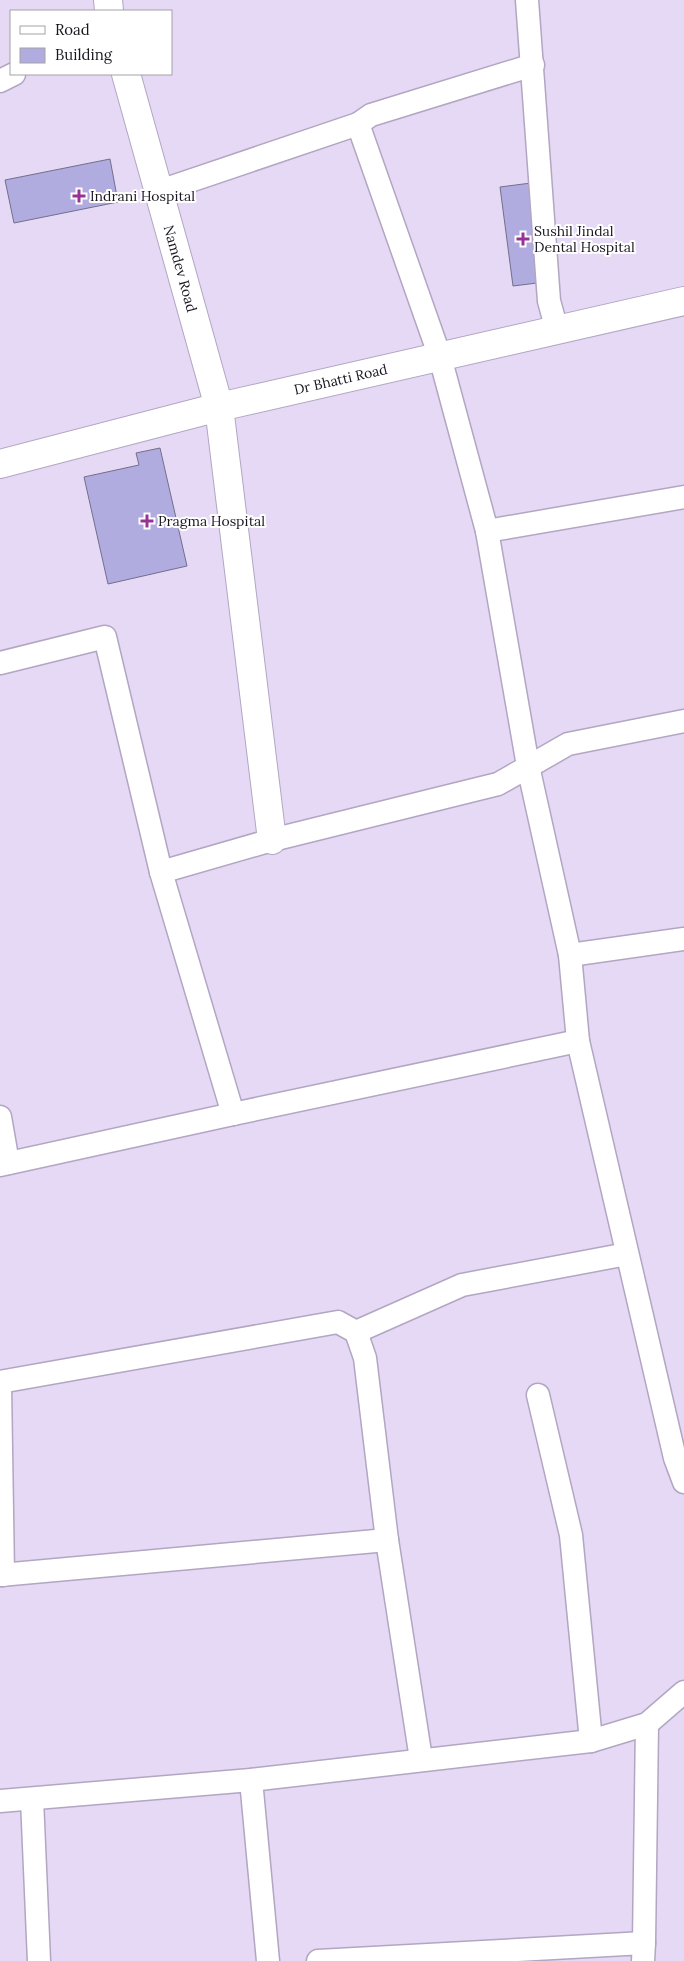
<svg xmlns="http://www.w3.org/2000/svg" width="684" height="1961" font-family="Lora,serif">
  <rect width="100%" height="100%" fill="#e5d9f6"/>
  <!-- building -->
  <g fill="#b1acdf" stroke="#726f8a">
    <path d="M110,159l8,43 -104,21 -9,-43z"/>
    <path d="M531,183l14,99 -32,4 -13,-99z"/>
    <path d="M160,448l27,118 -79,18 -24,-107 55,-12 -3,-12z"/>
  </g>
  <g fill="none" stroke-linecap="round" stroke-linejoin="round">
    <defs>
      <g id="minor">
        <path d="M527,0l22,301 8,29"/>
        <path d="M0,81l14,-7"/>
        <path d="M358,124l82,233 47,174 41,235 42,189 8,86 97,417 9,24"/>
        <path d="M160,191l198,-67 13,-9 162,-50"/>
        <path d="M487,531l197,-34"/>
        <path d="M0,663l105,-26 56,235 72,242 345,-73"/>
        <path d="M161,872l111,-32 226,-56 70,-40 116,-23"/>
        <path d="M570,955l114,-16"/>
        <path d="M0,1117l8,46"/>
        <path d="M0,1165l233,-51"/>
        <path d="M356,1332l106,-47 165,-31"/>
        <path d="M0,1382l338,-60 18,10 9,26 22,182 34,219"/>
        <path d="M0,1386l3,189"/>
        <path d="M538,1395l33,140 20,206 56,-17 37,-32"/>
        <path d="M0,1575l387,-35"/>
        <path d="M251,1780l17,181"/>
        <path d="M32,1799l7,162"/>
        <path d="M0,1801l251,-21 340,-39"/>
        <path d="M644,1943l3,-219"/>
        <path d="M318,1961l326,-18 -1,18"/>
      </g>
      <g id="tertiary">
        <path d="M108,0l1,11"/>
        <path id="s1" d="M126,74l93,333 53,433"/>
      </g>
      <g id="secondary">
        <path id="s2" d="M0,464l219,-57 465,-106"/>
      </g>
    </defs>
    <!-- minor casing -->
    <use href="#minor" stroke="#b2a6c2" stroke-width="25"/>
    <!-- tertiary casing -->
    <use href="#tertiary" stroke="#b2a6c2" stroke-width="30"/>
    <!-- secondary casing -->
    <use href="#secondary" stroke="#b2a6c2" stroke-width="30"/>
    <!-- minor -->
    <use href="#minor" stroke="#fff" stroke-width="22"/>
    <!-- tertiary -->
    <use href="#tertiary" stroke="#fff" stroke-width="28"/>
    <!-- secondary -->
    <use href="#secondary" stroke="#fff" stroke-width="28"/>
  </g>
  <!-- markers -->
  <g fill="#983296" stroke="#fff" stroke-width="2">
    <path d="M76.5 188.5h5v5h5v5h-5v5h-5v-5h-5v-5h5z"/>
    <path d="M520.5 231.5h5v5h5v5h-5v5h-5v-5h-5v-5h5z"/>
    <path d="M144.5 513.5h5v5h5v5h-5v5h-5v-5h-5v-5h5z"/>
  </g>
  <g text-anchor="middle" dominant-baseline="central" stroke-width="4" stroke-linejoin="round" paint-order="stroke">
    <!-- poi labels -->
    <g font-size="14" fill="#1a161f" stroke="#fff" text-anchor="start">
      <text x="90" y="196">Indrani Hospital</text>
      <text x="534" y="231">Sushil Jindal<tspan x="534" dy="16">Dental Hospital</tspan></text>
      <text x="158" y="521">Pragma Hospital</text>
    </g>
    <!-- street labels -->
    <g font-size="14" fill="#1a161f" stroke="#fff">
      <text stroke="none"><textPath href="#s1" startOffset="202">Namdev Road</textPath></text>
      <text stroke="none"><textPath href="#s2" startOffset="351">Dr Bhatti Road</textPath></text>
    </g>
  </g>
  <!-- legend -->
  <rect x="10" y="10" width="162" height="65" fill="#ffffff" stroke="#a3a2a5"/>
  <rect x="20" y="26" width="25" height="8" fill="#ffffff" stroke="#a3a2a5"/>
  <text x="55" y="35" font-size="15" fill="#1a161f">Road</text>
  <rect x="20" y="48" width="25" height="15" fill="#b1acdf" stroke="#a3a2a5"/>
  <text x="55" y="60" font-size="15" fill="#1a161f">Building</text>
</svg>
